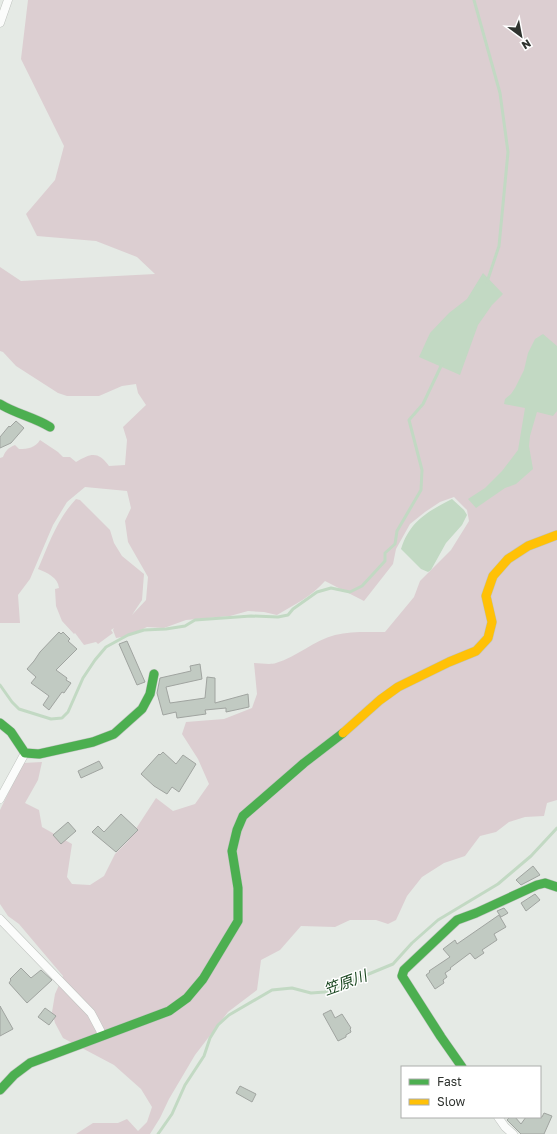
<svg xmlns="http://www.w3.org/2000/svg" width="557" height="1134" font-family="'Golos Text','Noto Sans JP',sans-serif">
  <rect width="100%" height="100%" fill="#e5eae5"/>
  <!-- green -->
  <path fill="#dcced1" d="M28,0h529v800l-10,3 -3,13 -19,1 -16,5 -13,10 -16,4 -15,20 -21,7 -22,14 -15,19 -11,24 -8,4 -12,-4h-26l-15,7 -34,-1 -21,24 -19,10 -4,30 -29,22 -33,43 -26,44 -9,19 -10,16h-74l17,-11h25l9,-4 11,12 9,-9 5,-15 -11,-18 -27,-24 -51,-27 -8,-15 -3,-11 3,-18 8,-18 -44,-52 -11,-8 -8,-12v-94l23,-47 19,-1 -4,18 -13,23 14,7 3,17 30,17 -5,33 5,7 18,1 14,-9 11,-22 13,-13 28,-43 17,13 22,-7 14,-20 -11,-25 -16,-25 4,-12 38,-3 28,-11 5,-14 -3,-31c7,0 16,2 22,0 21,-6 38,-23 59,-28 16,-4 33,-3 50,-3l29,-35 6,-16 31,-31 18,-29 -2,-11 -13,-13 -14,5 -15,10 -15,12 -14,25 -3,15 -29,37 -39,-20c-13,15 -31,24 -48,34l-13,-3 -16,-1 -18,5 -44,4 -22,8 -17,-1 -19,9 -12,2 -3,-8 1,-2 -3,2 2,3 -15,11 -2,-2 -12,3 -9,-12 -1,1 -12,-13 -6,-15 -1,-17 4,-1c-1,-11 -12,-15 -21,-19 11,-25 19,-50 38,-70l4,1 30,30 4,13 8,13 22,18 -2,26 -10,15 14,-15 2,-23 -20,-35 -3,-21 6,-13 -4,-17 -42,-4 -18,15 -14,23 -23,54 -12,16 2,28h-20v-165l3,-1c3,-7 5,-9 12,-12l4,4c9,0 16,-1 21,-9l18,12 5,5h7l6,5c15,-9 22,-11 33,4l16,-1 2,-25 -4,-13 23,-22 -8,-12 -2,-9 -14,2 -23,10h-32l-9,-3 -42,-27 -13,-14 -3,-1v-84l21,14 134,-7 -18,-17 -41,-16 -59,-5 -11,-22 29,-34 9,-34 -43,-87z"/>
  <!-- water -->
  <g fill="#c2d9c3">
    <path d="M483,273l20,21 -11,11 -14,20 -18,50 -41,-18 11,-24 19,-20 18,-14z"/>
    <path d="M543,334l14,12v65l-4,5 -16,-4 -7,24 -1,10 4,23 -17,15 -11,4 -29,20 -8,-9 17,-11 17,-17 16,-21 7,-42 -21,-4 1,-5 6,-5 4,-6 9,-18 4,-17 7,-14z"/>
    <path d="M452,499l12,11 3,5 -5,10 -16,18 -15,27 -3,2 -7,-3 -20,-20c9,-28 26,-37 51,-50z"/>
  </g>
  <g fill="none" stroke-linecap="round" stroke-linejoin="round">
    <!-- stream -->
    <g stroke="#c2d9c3" stroke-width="3">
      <path d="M474,0l26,93 8,59 -9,94 -12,36"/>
      <path d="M0,685l12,17 7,7 32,10 11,-1 6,-6 15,-34 12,-18 11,-13 22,-12 16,-5 22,-1 19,-3 10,-6 56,-4 27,1 10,-2 5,-6 24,-17 14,-4 19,4 12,-6 23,-25v-8l10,-9 2,-13 24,-41 1,-20 -13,-50 14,-16 19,-40"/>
      <path d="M158,1134l14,-20 13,-29 19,-29 6,-18 8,-13 11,-10 43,-25 20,-2 19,5 14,-1 68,-28 19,-21 26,-23 60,-36 33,-28 26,-28"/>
    </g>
  </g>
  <!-- building -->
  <g fill="#c1cac2" stroke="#a0a4a0">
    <path d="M16,421l8,7 -13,15 -11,5v-11l9,-11 1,1z"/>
    <path d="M59,632l2,2 2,-2 7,7 -2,2 9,8 -21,21 11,8 -1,2 5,3 -7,10 -2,-1 -13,18 -6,-5 6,-9 -18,-13 5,-6 -9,-8 7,-8 6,-9z"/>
    <path d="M127,641l18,41 -8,3 -18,-41z"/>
    <path d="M200,664l2,15 -36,8 4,16 35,-5 2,-21 8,1v25l33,-9 1,13 -23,5v-4l-21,2 1,4 -29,4 -1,-6 -13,3 -6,-22 3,-15 31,-7 -1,-5z"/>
    <path d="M163,752l13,12 7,-9 13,9 -17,28 -7,-5 -5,7 -13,-8 -13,-12 18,-20 1,1z"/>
    <path d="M99,761l4,7 -22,10 -3,-7z"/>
    <path d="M121,814l17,16 -22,22 -24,-20 6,-6 6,6z"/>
    <path d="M68,822l8,9 -15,13 -8,-9z"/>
    <path d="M533,866l7,9 -19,10 -5,-5z"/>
    <path d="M535,894l5,6 -14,11 -5,-8z"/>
    <path d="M504,908l4,5 -7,4 -4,-6z"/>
    <path d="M499,915l7,12 -12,7 3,6 -15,10 2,3 -9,6 -5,-6 -20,15 1,1 -6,4 2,4 -4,3 1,3 -9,6 -9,-14 4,-3 -1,-1 21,-14 -7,-8 12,-9 2,4z"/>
    <path d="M21,968l10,10 10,-8 11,10 -25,23 -18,-20 2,-3 -1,-1z"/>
    <path d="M0,1006l13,23 -13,7z"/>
    <path d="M45,1008l11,8 -7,9 -11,-8z"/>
    <path d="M331,1010l4,8 7,-4 9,14 -1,1 1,3 -5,3v2l-8,4 -15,-27z"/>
    <path d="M240,1086l16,8 -4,8 -16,-9z"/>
    <path d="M544,1113l8,3 -8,18h-23l-14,-14 3,-3h5l6,7 5,-7h16z"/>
  </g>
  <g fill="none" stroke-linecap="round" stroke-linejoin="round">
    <defs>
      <g id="street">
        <path d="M0,23l8,-23"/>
        <path d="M0,799l25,-46"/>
        <path d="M0,919l91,94 9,17 2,6"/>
        <path d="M498,1117l7,10 8,7"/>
      </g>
      <g id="fast">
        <path d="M0,404c16,10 34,13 50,23"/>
        <path d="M0,723l11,9 14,21 14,1 54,-12 21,-8 28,-25 8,-15 4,-20"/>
        <path d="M462,1067l-21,-30 -39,-61 2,-6 53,-50 19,-7 61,-28 8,-2 12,4"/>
        <path d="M0,1090l14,-15 16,-12 139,-52 18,-13 16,-19 35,-58v-33l-6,-37 5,-21 6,-14 61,-53 39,-30"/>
      </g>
      <path id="slow" d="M343,733l37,-33 18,-13 51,-25 27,-11 12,-13 4,-16 -6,-26 7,-20 15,-17 20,-13 29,-11"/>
    </defs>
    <!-- street casing -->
    <use href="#street" stroke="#c0c4c0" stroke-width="9"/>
    <!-- fast casing -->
    <use href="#fast" stroke="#c0c4c0" stroke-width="10"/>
    <!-- slow casing -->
    <use href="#slow" stroke="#c0c4c0" stroke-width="10"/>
    <!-- street -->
    <use href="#street" stroke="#fbfcfb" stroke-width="8"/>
    <!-- fast -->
    <use href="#fast" stroke="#4caf50" stroke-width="9"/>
    <!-- slow -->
    <use href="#slow" stroke="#ffc107" stroke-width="9"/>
  </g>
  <g text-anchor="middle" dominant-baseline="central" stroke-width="3" stroke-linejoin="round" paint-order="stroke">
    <!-- water labels -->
    <g font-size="15" font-style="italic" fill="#19461f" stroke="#fff">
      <text transform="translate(345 982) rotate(-20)">笠原川</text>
    </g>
  </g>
  <!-- legend -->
  <rect x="401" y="1066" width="140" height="52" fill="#ffffff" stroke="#acadac"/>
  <rect x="409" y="1079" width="20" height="6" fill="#4caf50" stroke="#acadac"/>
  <text x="437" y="1086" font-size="12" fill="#2f332f">Fast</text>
  <rect x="409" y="1099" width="20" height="6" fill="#ffc107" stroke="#acadac"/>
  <text x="437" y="1106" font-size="12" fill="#2f332f">Slow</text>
  <!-- north arrow -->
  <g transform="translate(521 36) rotate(148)" stroke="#ffffff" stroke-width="3" paint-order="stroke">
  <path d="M0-3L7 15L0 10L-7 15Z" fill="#2f332f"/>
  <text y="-6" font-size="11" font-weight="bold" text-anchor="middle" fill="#2f332f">N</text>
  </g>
</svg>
